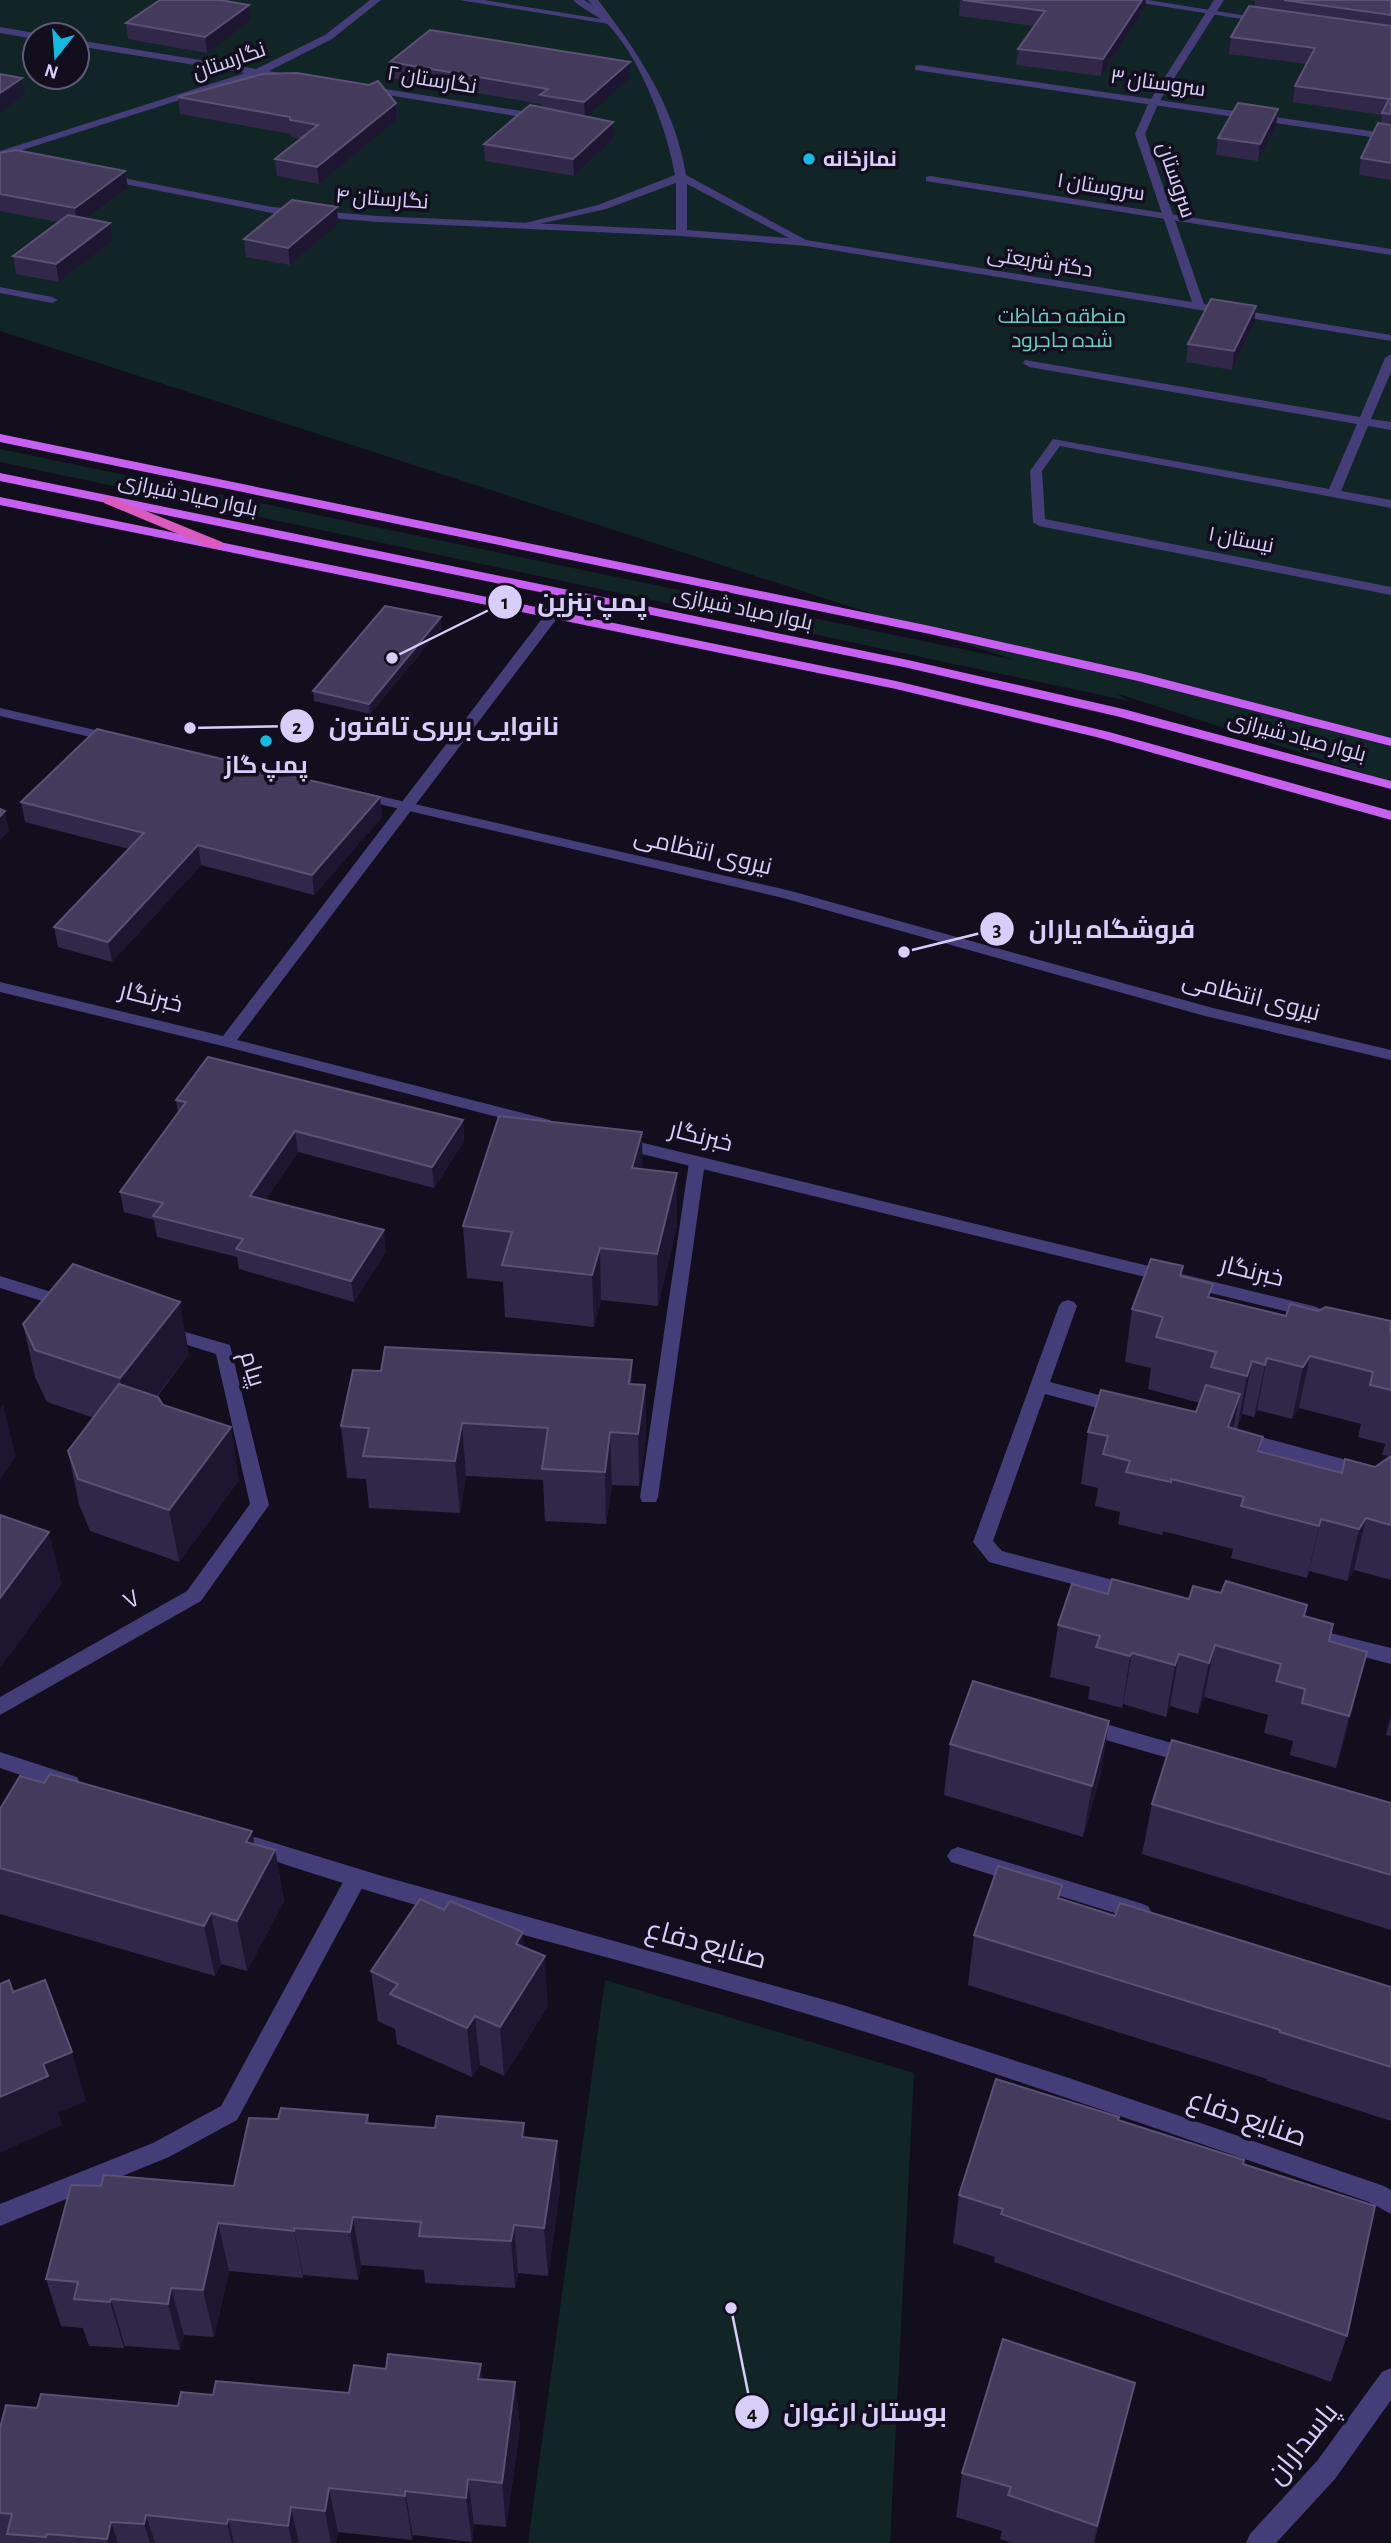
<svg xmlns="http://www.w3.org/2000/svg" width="1391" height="2543" font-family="'Alegreya Sans',Cairo,sans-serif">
  <rect width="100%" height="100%" fill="#120e1d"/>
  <!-- green -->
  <g fill="#112526" fill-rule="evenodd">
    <path d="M0,0h1391v782l-275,-89 13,8 -1129,-239v-13l1015,211 -1015,-329zM35,35h42v42h-42z"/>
    <path d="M605,1980l309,93 -24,470h-362z"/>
  </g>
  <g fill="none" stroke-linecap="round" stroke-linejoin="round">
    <!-- minor -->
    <g fill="#443d78" fill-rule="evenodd">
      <path d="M370,0h11l-49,39 -63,32 30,5v4l-41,-5 -258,82v-6l245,-78 -168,-27v-6l179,29 69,-34z"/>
      <path d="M459,0h25l130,21 -5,3z"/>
      <path d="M1123,0h25l124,20 -5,3z"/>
      <path d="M0,27l35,6 4,2h-4v4l-35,-6z"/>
      <path d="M919,65l472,69v6l-476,-70v-4z"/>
      <path d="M367,86l173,28 5,3 -5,3 -177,-29v-4z"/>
      <path d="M103,174l169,33 106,9 303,14 5,3 -5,3 -303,-14 -106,-9 -173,-34 -1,-2z"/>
      <path d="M930,176l461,73v6l-465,-74v-4z"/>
      <path d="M0,287l52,10 6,3 -6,3 -52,-10z"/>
      <path d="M1391,354v18l-20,47 20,3v8l-23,-4 -27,65 50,9v8l-331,-62 -18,25 3,48 346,68v8l-352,-69 -6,-4 -3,-51 23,-32 276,50 28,-65 -328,-57 -6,-4 2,-3 335,57 25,-59z"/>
      <path d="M0,708l121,28 2,3 -7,4 -116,-27z"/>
      <path d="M358,791l433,100 422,117 178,42v10l-186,-44 -422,-118 -430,-100 -2,-3 2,-3z"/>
      <path d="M697,1156l8,6 -47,335 -2,5h-14l-2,-5 49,-335z"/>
      <path d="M0,1276l74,23 3,4 -3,4 -6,2 -68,-21z"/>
      <path d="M1068,1300l6,2 3,4 -27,76 76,20 3,5 -3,5 -6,2 -75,-20 -52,147 9,10 138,36 3,5 -3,5 -7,3 -144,-38 -16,-20 86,-236 3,-4z"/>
      <path d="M165,1326l65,19 39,160 -68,96 -201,114v-18l187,-106 63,-87 -34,-150 -57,-18 -3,-4 3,-4z"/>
      <path d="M1239,1431l152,41v14l-159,-43 -2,-5 2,-5z"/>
      <path d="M1306,1627l85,21v16l-92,-24 -3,-5 3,-5z"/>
      <path d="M1085,1718l104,30 7,2 3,6 -3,6 -7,2 -111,-32 -3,-6 3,-6z"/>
      <path d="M958,1847l182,56 8,3 3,6 -3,6 -8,3 -189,-59 -4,-6 4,-6z"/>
      <path d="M356,1870l8,3 3,6 -130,241 -68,37 -169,69v-22l153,-61 68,-37 127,-233z"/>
    </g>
    <!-- tertiary -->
    <g fill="#443d78" fill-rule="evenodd">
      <path d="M573,0h11l8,5 -4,-5h10c41,54 77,107 88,175l120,65 386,62 -57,-168 14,-32 65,-102h10l-65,102 -14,32 59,170 187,31v6l-584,-95 -126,-10 -5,-3v-50l-70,26 -85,19v-4l77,-19 77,-30c-7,-44 -36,-122 -70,-153 -10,-8 -23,-13 -32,-22zM687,184l102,54 -102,-8z"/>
      <path d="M553,610l7,4 -2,3 -321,423 313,80 2,4 -2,4 -6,1 -317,-82 -227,-55v-10l223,54 325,-425z"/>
      <path d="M619,1137l694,169 6,2 3,4 -3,4 -6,2 -700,-171 -2,-4 2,-4z"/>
      <path d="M0,1752l77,25 3,6 -3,6 -7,3 -70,-24z"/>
      <path d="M255,1837l127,39 461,129 229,74 312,107 7,4v24l-22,-12c-201,-69 -401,-141 -605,-201 -172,-50 -347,-90 -516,-149l-4,-6 4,-6z"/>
      <path d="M1391,2368v32l-56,79 -59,64h-30l4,-9 67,-73 65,-89z"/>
    </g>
    <!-- primary -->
    <g fill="#c760f0" fill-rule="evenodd">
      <path d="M0,434l930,192 210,47 251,65v8l-253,-65 -208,-47 -930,-192z"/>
      <path d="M0,473l908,187 215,49 268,72v8l-275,-73 -208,-48 -908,-187z"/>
      <path d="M0,497l896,184 213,51 282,79v9l-291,-82 -204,-49 -896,-184z"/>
    </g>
    <!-- trunk -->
    <path fill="#db5ac0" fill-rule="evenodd" d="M109,496l113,46 2,3 -7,4 -5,-1 -108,-45v-6z"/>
  </g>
  <!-- wall -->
  <g fill="#312849" fill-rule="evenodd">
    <path d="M960,0l185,8 -44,68 -85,-11 2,-16 16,-23 -75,-10z"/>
    <path d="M1250,0h141v180l-32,-5 2,-17 20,-34 1,-9 -89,-13 2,-16 12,-22 -78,-10 2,-17 23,-30 1,-6z"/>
    <path d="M251,21l-44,32 -79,-14 -2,-16z"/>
    <path d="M390,62h240v16l-43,39 26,22 -39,37 -89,-15 -1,-17 57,-37v-3l-150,-26z"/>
    <path d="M178,97l218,6 1,17 -78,64 -42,-8 -2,-17 26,-20 -10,-2v-3l-111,-20z"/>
    <path d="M1276,126l-18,35 -42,-6 2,-17z"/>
    <path d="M0,153l125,18 3,17 -41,31 23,4 3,18 -54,41 -43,-8 -3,-18 45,-34 -58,-11z"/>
    <path d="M337,207l1,18 -48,40 -44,-8 -2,-18z"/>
    <path d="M1254,324l-22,46 -46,-8 2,-18z"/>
    <path d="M442,627l-72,87 -56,-13 -1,-10z"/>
    <path d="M380,797l2,20 -68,78 -113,-30 -89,97 -54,-15 -4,-20 75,-78 -104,-27 -4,-20z"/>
    <path d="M176,1100l287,20 1,21 -30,47 -136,-36 -33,48 121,51 -32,51 -115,-33 -2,-12 -80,-20 -3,-17 -30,-8 -4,-20 58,-79z"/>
    <path d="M642,1169l35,4v52l-19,81 -57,-6 -7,27 -89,-10 -2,-35 -36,-4 -4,-52z"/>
    <path d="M1181,1276l29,22 76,18 105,14v250l-37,-10 -7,11 -38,-10 -2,7 -76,-20 2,-9 -70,-18 -1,4 -44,-11 2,-12 -25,-6 3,-18 -17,-4 7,-52 108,-20 4,-9 -52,-14 3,-21 -26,-6 7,-53zM1299,1408l62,16 -3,13 27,7 -3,11 8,1 -15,11 -33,6 -82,-21 3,-15 -29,-8v-1l3,1 5,-15 12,3 3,-7 35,9z"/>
    <path d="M23,1324l166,30 -32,43 6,8 76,75 -60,82 -89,-31 -11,-27 -11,-53 26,-33 -47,-16 -12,-25z"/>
    <path d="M633,1384l12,1 1,52 -7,49 -27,-1 -6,39 -61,-3 -2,-41 -77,-4 -6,37 -91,-5 -3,-29 -19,-1 -6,-52z"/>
    <path d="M1108,1594l81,5 115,17 25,25 25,63 -18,64 -46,-13 3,-14 -29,-8 4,-18 -64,-18 -6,17 -28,-8 -4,11 -43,-13 -1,4 -34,-9 2,-12 -40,-10 8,-52z"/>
    <path d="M1391,1716v20l-5,-1z"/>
    <path d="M1109,1721l-8,52 -18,64 -139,-42 6,-51z"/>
    <path d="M1391,1803v127l-249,-76 10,-50z"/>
    <path d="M0,1809l254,35 21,6 9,51 -37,70 -26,-7 -6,12 -215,-62z"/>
    <path d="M1060,1899l55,17 276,71v134l-124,-40v-2l-299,-94 6,-50z"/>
    <path d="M524,1947l24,59 -44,70 -24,-11 -8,12 -75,-33 -2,-15 -17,-8 -7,-50z"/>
    <path d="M368,2115l1,8 188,18 3,48 -12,87 -30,-3 -3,15 -90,-5 -1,-13 -63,-5 -3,15 -55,-5v3l-74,-7 -15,66 -30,-2 -4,15 -55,-4 -1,2 -35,-2 -6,-18 -22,-2 -15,-47 55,-93h133l44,-67z"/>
    <path d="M1118,2120l125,44 104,172 -16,46 -337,-120 1,-5 -42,-14 6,-48z"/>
    <path d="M482,2379l33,3 5,46 -14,99 -32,-3 -2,18 -59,-7 -1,5 -74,-8 -2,11h-336v-115l37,-20 141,-2 35,-11 136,-2z"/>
    <path d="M1124,2429l-30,114h-82l-12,-4 2,-8 -46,-14 6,-44z"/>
  </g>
  <!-- shaded-wall -->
  <g fill="#1d1630">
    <path d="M1142,0h4l-1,8 -44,68 2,-17z"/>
    <path d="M249,5l2,16 -44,32 -2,-16z"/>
    <path d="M630,62v16l-45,41 -1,-17z"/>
    <path d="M22,78l3,17 -25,17v-19z"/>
    <path d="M396,103l1,17 -78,64 -2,-17z"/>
    <path d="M1278,109l-2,17 -18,35 2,-17z"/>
    <path d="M613,122v17l-39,37 -1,-17z"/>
    <path d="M125,171l3,17 -51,38 -2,-18z"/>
    <path d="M337,207l1,18 -48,40 -2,-17z"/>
    <path d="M110,223l3,18 -54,41 -3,-18z"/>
    <path d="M1256,306l-2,18 -22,46 2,-19z"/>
    <path d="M441,617l1,10 -72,87 -1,-10z"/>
    <path d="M380,797l2,20 -68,78 -2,-20z"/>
    <path d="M5,811l4,20 -9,9v-24z"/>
    <path d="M198,845l3,20 -89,97 -4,-20z"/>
    <path d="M463,1120l1,21 -30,47 -2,-21z"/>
    <path d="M295,1131l3,21 -45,65 -3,-21z"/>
    <path d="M642,1132l1,52 -11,-16z"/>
    <path d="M677,1173v52l-19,81 -1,-52z"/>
    <path d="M384,1230l2,21 -32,51 -3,-21z"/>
    <path d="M600,1248l1,52 -7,27 -2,-52z"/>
    <path d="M180,1302l9,52 -59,76 -10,-52z"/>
    <path d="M1310,1356l-11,52 -7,11 11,-52z"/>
    <path d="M1267,1358l-10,52 -3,7 11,-52z"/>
    <path d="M632,1360l1,52 -3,24 -1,-52z"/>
    <path d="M1252,1361l-10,53 -5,15 10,-53z"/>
    <path d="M645,1385l1,52 -7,49 -1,-52z"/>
    <path d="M1240,1394l-10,52 -2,-19z"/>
    <path d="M3,1404l13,53 -16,22v-70z"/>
    <path d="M462,1423l4,53 -6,37 -5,-52z"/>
    <path d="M231,1427l8,53 -60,82 -10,-52z"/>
    <path d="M610,1432l2,53 -6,39 -1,-52z"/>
    <path d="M1366,1518l-12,52 -7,11 12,-52z"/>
    <path d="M1321,1519l-12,52 -2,7 12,-52z"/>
    <path d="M49,1532l13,52 -62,84v-70z"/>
    <path d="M1215,1645l-11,52 -6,17 11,-51z"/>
    <path d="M1367,1652l-13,52 -18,64 13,-52z"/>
    <path d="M1132,1653l-9,51 -1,4 8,-52z"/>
    <path d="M1179,1654l-9,52 -4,11 9,-52z"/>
    <path d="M1109,1721l-8,52 -18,64 9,-51z"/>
    <path d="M252,1831l8,47 15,-28 9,51 -37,70 -10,-50 9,-79z"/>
    <path d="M211,1913l10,51 -6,12 -11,-50z"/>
    <path d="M523,1932l3,50 -10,-38z"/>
    <path d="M545,1956l3,50 -44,70 -4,-49z"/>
    <path d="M475,2016l5,49 -8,12 -5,-49z"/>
    <path d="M72,2052l14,49 -28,12 4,12 -62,28v-56l43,-33z"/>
    <path d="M524,2123l4,49 -6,-35z"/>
    <path d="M557,2141l3,48 -12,87 -4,-48z"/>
    <path d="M353,2217l8,48 -3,15 -8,-48z"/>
    <path d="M218,2223l11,48 -15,66 -11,-47z"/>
    <path d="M514,2225l4,48 -3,15 -4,-47z"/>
    <path d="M294,2228l9,47v3l-9,-47z"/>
    <path d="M171,2288l13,47 -4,15 -12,-46z"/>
    <path d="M111,2299l14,47 -1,2 -14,-46z"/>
    <path d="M481,2364l5,46 -8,-31z"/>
    <path d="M515,2382l5,46 -14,99 -4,-44z"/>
    <path d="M1135,2383l-11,46 -31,114 4,-17z"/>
    <path d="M468,2479l6,45 -2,18 -6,-44z"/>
    <path d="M329,2488l9,44 -2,11h-5l-6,-32z"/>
    <path d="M405,2491l8,44 -1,5 -7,-44z"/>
    <path d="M291,2507l8,36h-7l-4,-17z"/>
    <path d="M146,2515l9,28h-5l-6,-19z"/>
    <path d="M228,2519l6,24h-2l-5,-19z"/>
    <path d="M111,2522l7,21h-10l-1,-4z"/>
  </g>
  <!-- building -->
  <g fill="#433a5c" stroke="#5a5175" stroke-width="2">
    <path d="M160,0h60l29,5 -44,32 -79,-14z"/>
    <path d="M963,0h179l-39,59 -85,-10 27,-38z"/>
    <path d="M1284,0h107v15z"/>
    <path d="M1249,6l142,20v88l-9,-1 7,-14 -94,-13 20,-38 -84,-11z"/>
    <path d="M430,30l200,32 -46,40 -44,-7 8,-6 -158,-27z"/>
    <path d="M297,73l72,12 9,-4 18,22 -79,64 -42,-8 43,-34 -28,-5v-3l-112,-20 85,-23z"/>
    <path d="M0,74l22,4 -22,15z"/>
    <path d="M1238,103l40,6 -18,35 -42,-6z"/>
    <path d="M530,105l83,17 -40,37 -89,-15z"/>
    <path d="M1378,123l13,2v38l-30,-5z"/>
    <path d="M16,150l109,21 -50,37 -75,-14v-41z"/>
    <path d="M292,200l45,7 -49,41 -44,-9z"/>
    <path d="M68,215l42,8 -54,41 -43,-8z"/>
    <path d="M1211,299l45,7 -22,45 -46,-7z"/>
    <path d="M385,606l56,11 -72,87 -56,-13z"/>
    <path d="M97,729l283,68 -68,78 -114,-30 -90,97 -54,-15 90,-94 -123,-31z"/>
    <path d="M0,809l5,2 -5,5z"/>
    <path d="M208,1057l255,63 -31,47 -137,-36 -45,65 134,34 -33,51 -115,-32 7,-10 -90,-23 10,-13 -43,-11 66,-90 -10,-2z"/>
    <path d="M499,1116l143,16 -10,36 45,5 -20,81 -57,-6 -8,27 -90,-10 10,-33 -49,-6z"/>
    <path d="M1151,1259l32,7 -3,10 33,8 -5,13 78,19 4,-12 28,7 8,-4 65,14 -1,9h1v60l-21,-5 3,-13 -63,-16 -7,11 -36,-9 -2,7 -13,-4 -5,15 -36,-9 5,-15 -60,-15 7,-20 -31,-8z"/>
    <path d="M73,1264l107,38 -60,76 -85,-28 -12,-26z"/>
    <path d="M385,1347l247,13 -3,24 16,1 -7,49 -28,-2 -5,40 -63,-3 6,-41 -86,-5 -7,38 -92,-5 6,-28 -28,-2 12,-56 28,1z"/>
    <path d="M119,1384l39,13 5,8 68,22 -62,83 -91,-31 -10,-28z"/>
    <path d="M1206,1385l34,9 -12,33 35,10 -5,14 84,22 3,-14 30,8 16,-11v69l-25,-7 -7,11 -38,-10 -2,7 -78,-20 3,-9 -73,-18v3l-45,-10 4,-11 -27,-7 5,-18 -20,-4 13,-42 95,22z"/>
    <path d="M0,1515l49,17 -49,66z"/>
    <path d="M1112,1579l77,20 4,-13 28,7 5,-12 81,24 -3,11 29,8 -4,17 38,11 -18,64 -47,-13 3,-14 -29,-8 5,-17 -66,-19 -6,18 -30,-9 -4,11 -43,-12 -2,3 -34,-9 4,-11 -42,-11 14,-41 36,10z"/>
    <path d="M973,1681l136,40 -17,65 -142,-42z"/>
    <path d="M1172,1740l219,63v72l-239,-71z"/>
    <path d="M50,1774l202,57 -6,11 29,8 -38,71 -26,-8 -7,13 -204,-58v-59l20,-33 24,7z"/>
    <path d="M998,1866l64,19 -4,13 57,18 5,-13 271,84v80l-111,-35v-2l-306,-95z"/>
    <path d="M420,1899l24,11 6,-9 73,31 -7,12 29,12 -45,71 -25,-11 -8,12 -77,-34 8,-10 -27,-13z"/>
    <path d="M9,1980l4,12 32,-12 27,72 -29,12 5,12 -48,21v-113z"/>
    <path d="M996,2079l123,38 -1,3 126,40 -1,4 132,42 -28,130 -346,-122 2,-5 -44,-14z"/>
    <path d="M281,2108l87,7 -2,8 69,5 2,-12 87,7 -2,14 35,4 -13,87 -30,-3 -3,16 -92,-5 2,-14 -68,-5 -3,15 -56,-4v3l-76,-8 -15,67 -32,-2 -3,16 -57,-5 -1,3 -36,-3 4,-17 -32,-3 25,-94 30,1 3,-11 130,11 15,-68 29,1z"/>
    <path d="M1003,2339l132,44 -38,143 -89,-31 3,-8 -49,-14z"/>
    <path d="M388,2354l93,10 -3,15 37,3 -13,101 -34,-4 -2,19 -61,-7v5l-76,-8 -4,23 -34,-4 -3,19 -60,-7 -1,5 -81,-9 -2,9 -33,-2 -4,17 -60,-5 -1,3 -39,-3 5,-20 -12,-1v-85l6,-23 31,3 4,-14 137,12 3,-14 32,3 3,-14 133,12 5,-28 32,4z"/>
  </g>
  <!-- markers -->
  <g fill="#15bae0" stroke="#120e1d" stroke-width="2.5">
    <circle cx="809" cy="159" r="7"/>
    <circle cx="266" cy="741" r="7"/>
  </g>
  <g text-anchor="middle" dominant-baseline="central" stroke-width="7" stroke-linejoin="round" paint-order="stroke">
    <!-- far-street labels -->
    <g font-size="21" fill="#d7cefa" stroke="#120e1d">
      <text transform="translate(229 61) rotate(-19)">نگارستان</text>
      <text transform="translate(432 80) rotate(9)">نگارستان ۲</text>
      <text transform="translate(1158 83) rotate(8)">سروستان ۳</text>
      <text transform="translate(1176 180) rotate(71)">سروستان</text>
      <text transform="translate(1101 187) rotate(9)">سروستان ۱</text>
      <text transform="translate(382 199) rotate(4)">نگارستان ۴</text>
      <text transform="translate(1040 262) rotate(9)">دکتر شریعتی</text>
      <text transform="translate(188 495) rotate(12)">بلوار صیاد شیرازی</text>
      <text transform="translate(1241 540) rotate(11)">نیستان ۱</text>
      <text transform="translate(743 609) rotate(12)">بلوار صیاد شیرازی</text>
      <text transform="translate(1297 737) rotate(15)">بلوار صیاد شیرازی</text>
    </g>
    <!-- far-poi labels -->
    <g font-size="21" font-weight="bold" fill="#d7cefa" stroke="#120e1d" text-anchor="start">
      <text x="823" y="159">نمازخانه</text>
    </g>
    <!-- far-park labels -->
    <g font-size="21" fill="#62d3c0" stroke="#120e1d">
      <text x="1062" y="316">منطقه حفاظت<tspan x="1062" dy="24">شده جاجرود</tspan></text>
    </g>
    <!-- poi labels -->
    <g font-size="24" font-weight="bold" fill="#d7cefa" stroke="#120e1d">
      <text x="266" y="766">پمپ گاز</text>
    </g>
    <!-- street labels -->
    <g font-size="24" fill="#d7cefa" stroke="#120e1d">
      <text transform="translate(703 852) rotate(13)">نیروی انتظامی</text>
      <text transform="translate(1251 997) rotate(14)">نیروی انتظامی</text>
      <text transform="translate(151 998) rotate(14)">خبرنگار</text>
      <text transform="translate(701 1137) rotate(14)">خبرنگار</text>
      <text transform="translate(1252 1272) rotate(14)">خبرنگار</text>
      <text transform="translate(252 1369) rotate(73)">پیام</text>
      <text transform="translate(132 1600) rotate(-29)">۷</text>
    </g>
    <!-- near-street labels -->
    <g font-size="28" fill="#d7cefa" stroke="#120e1d">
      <text transform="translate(706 1945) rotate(15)">صنایع دفاع</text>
      <text transform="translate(1247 2119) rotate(19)">صنایع دفاع</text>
      <text transform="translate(1303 2444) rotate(-51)">پاسداران</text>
    </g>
  </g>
  <!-- callouts -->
  <path fill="none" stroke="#d7cefa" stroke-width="2.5" d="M392 658L505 602M190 728L297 726M904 952L997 929M731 2308L752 2412"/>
  <g fill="#d7cefa" stroke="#120e1d" stroke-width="2.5">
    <circle cx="392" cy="658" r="7"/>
    <circle cx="190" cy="728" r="7"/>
    <circle cx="904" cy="952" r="7"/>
    <circle cx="731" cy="2308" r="7"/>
    <circle cx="505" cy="602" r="18"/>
    <circle cx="297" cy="726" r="18"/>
    <circle cx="997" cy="929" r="18"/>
    <circle cx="752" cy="2412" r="18"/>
  </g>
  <g font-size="21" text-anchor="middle" font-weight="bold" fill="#111">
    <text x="505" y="609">1</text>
    <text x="297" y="734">2</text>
    <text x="997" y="936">3</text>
    <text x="752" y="2420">4</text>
  </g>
  <g font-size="26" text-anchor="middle" font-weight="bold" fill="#d7cefa" stroke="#120e1d" stroke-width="7" stroke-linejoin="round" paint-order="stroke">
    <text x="592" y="611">پمپ بنزین</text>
    <text x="444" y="735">نانوایی بربری تافتون</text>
    <text x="1112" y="938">فروشگاه یاران</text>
    <text x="865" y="2421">بوستان ارغوان</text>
  </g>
  <!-- north arrow -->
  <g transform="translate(56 56) rotate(197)"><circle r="33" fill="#120e1d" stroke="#615b75" stroke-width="2"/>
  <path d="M0-5L12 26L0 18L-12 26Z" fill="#15bae0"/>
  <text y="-10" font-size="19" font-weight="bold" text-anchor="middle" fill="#d7cefa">N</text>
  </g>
</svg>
